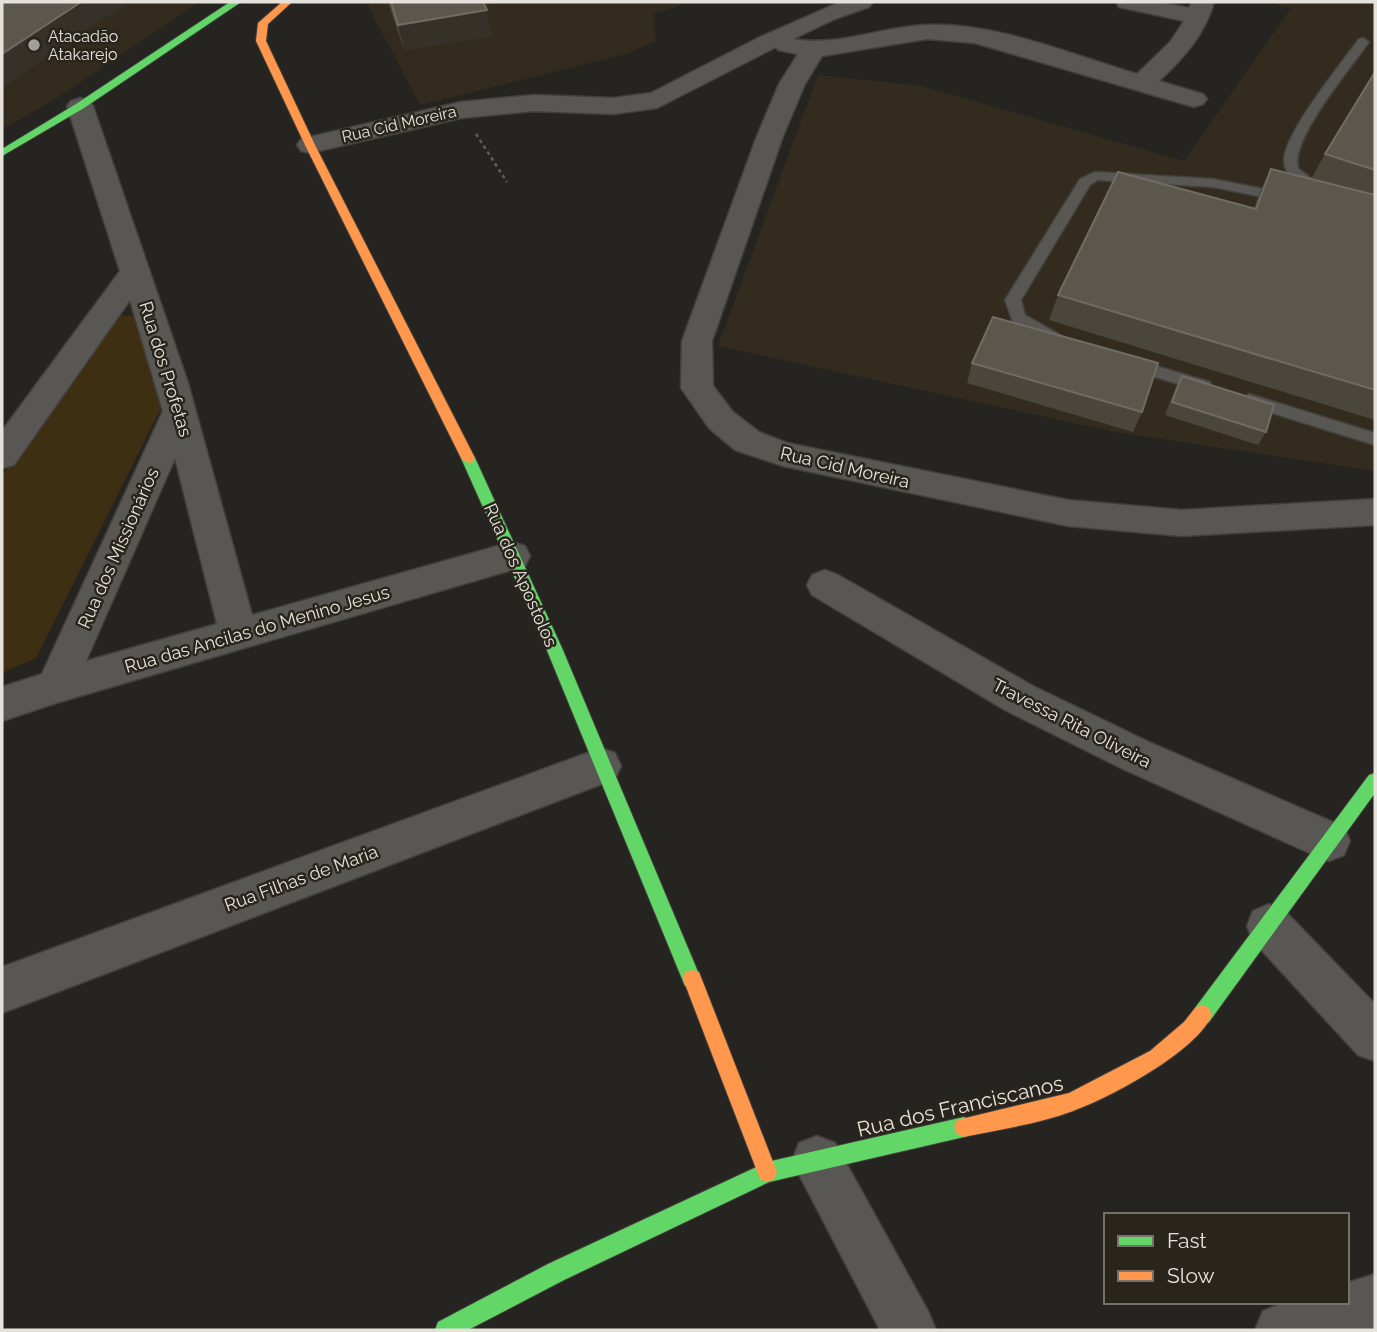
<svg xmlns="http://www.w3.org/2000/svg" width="1377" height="1332" font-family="Raleway,sans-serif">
  <rect width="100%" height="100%" fill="#262420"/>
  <!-- built -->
  <g fill="#332c1e">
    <path d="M2,2h197l-145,98 -52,29z"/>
    <path d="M366,2h325l-38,12 3,27 -30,13 -206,51z"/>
    <path d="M1266,2h109v469l-260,-39 -397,-86 100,-271 103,11 263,75 107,-153z"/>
  </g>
  <!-- green -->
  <path fill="#3e2f13" d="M115,315l19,1 29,88 -127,254 -34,15v-197z"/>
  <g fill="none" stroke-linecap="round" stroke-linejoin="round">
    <defs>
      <g id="lane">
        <path d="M1363,38l6,4c-16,23 -82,101 -70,127l26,20 -7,4c-13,-4 -34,-16 -34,-32 0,-28 57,-97 75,-122z"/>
        <path d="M1095,172l118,7 71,14 7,4 -7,4 -71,-14 -115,-7 -8,5 -69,115 4,15 37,21 3,4 -3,4 -5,1 -44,-23 -8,-22 75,-121z"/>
        <path d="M1132,359l78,23 2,4 -8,6 -78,-24 -2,-4 2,-4z"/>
        <path d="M1249,394l126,39v12l-132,-41 -2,-4z"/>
      </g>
      <g id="street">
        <path d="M840,2h33l-4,5 -34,12 -42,20c43,8 88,-12 132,-14 71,-3 145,29 212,49l33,-32 14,-21 -65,-14 -3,-5h43l30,6 3,-6h22c-9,32 -30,56 -55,79l44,13 4,5 -4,5 -9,3 -219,-64 -48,-4 -105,17 -17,28 -22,52 -71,205 1,45 20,26 26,20 28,11 281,57 114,10 193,-11v26l-193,11 -114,-10 -285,-60 -48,-16 -26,-22 -28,-40 1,-47 75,-205 22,-52 19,-30 -20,-4 -2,-3 -119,61 -44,6 -79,-3 -73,7 -151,35 -9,-2 -4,-6 4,-6 160,-37 73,-7 79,3 38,-5 109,-56z"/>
        <path d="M80,98l9,3 4,5 95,277 64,232 260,-73 13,4 5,10 -5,10 -469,137 -54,18v-34l40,-13 121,-263 -33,-111 -116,165 -12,3v-37l118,-160 -53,-165 4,-5zM175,458l42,166 -131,37z"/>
        <path d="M825,570l13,5 195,111 118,57 193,84 6,14 -6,14 -15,6 -15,-6 -191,-86 -118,-59 -193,-115 -5,-10 5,-10z"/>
        <path d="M601,748l14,5 6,13 -6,13 -613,234v-46z"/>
        <path d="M1269,904l16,7 90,93v57l-17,-6 -105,-114 -6,-15 6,-15z"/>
        <path d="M817,1136l18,7 93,168 8,19h-56l-88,-169 7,-18z"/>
        <path d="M1375,1274v54l-8,2h-112l8,-19 22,-9h62v-19z"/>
      </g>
      <g id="fast">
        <path d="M230,2h11l-157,106 -82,48v-7l74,-45z"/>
        <path d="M468,453l7,5 87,190 139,331 -2,7 -7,2 -7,-2 -139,-338 -85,-190z"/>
        <path d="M1375,773v20l-166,229 -7,3 -7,-3 -3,-7 3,-7 174,-233z"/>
        <path d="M964,1117l7,3 3,7 -3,7 -7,3 -195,45 -205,98 -96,50h-33l3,-8 110,-58 219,-102z"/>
      </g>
      <g id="slow">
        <path d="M282,2h10l-24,22 -2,17 49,104 160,313 -2,4 -5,1 -7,-5 -156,-313 -49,-104 2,-18z"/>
        <path d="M692,970l7,2 78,200 -3,7 -7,3 -7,-3 -77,-200 2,-7z"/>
        <path d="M1202,1005l7,3 3,7c-16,37 -101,82 -139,96 -34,13 -73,18 -109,26l-7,-3 -3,-7 3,-7 112,-27 81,-42 34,-29 11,-14z"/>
      </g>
    </defs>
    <!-- lane casing -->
    <use href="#lane" stroke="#42403c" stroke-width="3"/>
    <!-- street casing -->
    <use href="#street" stroke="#42403c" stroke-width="3"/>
    <!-- fast casing -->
    <use href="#fast" stroke="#42403c" stroke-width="2"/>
    <!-- slow casing -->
    <use href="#slow" stroke="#42403c" stroke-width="2"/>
    <!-- path -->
    <path stroke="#605e5b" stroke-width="2.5" stroke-dasharray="3.5 3.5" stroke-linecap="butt" d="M476,134l31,48"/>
    <!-- lane -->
    <use href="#lane" fill="#595753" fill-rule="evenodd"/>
    <!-- street -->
    <use href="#street" fill="#595753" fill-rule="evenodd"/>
    <!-- fast -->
    <use href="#fast" fill="#63d668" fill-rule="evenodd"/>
    <!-- slow -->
    <use href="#slow" fill="#ff974d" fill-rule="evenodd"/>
  </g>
  <!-- wall -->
  <g fill="#4b463b">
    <path d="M388,2h114l-17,3 6,31 -87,14z"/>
    <path d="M1375,72v348l-326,-100 9,-25 196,-87 5,-14 12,-25 40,10 14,-25z"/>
    <path d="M972,363l170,49 -9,20 -166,-49z"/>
    <path d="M1182,376l84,56 -8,13 -93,-30 10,-26z"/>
  </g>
  <!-- shaded-wall -->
  <g fill="#353129">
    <path d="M81,2h48l-127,86v-34z"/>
    <path d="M478,2h24l-24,4z"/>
    <path d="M487,10l4,26 -87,14 -6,-25z"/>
  </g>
  <!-- building -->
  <g fill="#5b574c" stroke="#716c63" stroke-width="2">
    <path d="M2,2h79l-79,52z"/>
    <path d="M391,2h92l4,8 -89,15z"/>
    <path d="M1375,72v98l-50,-16z"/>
    <path d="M1271,169l104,26v195l-317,-95 60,-123 138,37z"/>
    <path d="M993,317l165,46 -16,49 -170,-49z"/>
    <path d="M1182,376l92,29 -8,27 -94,-30z"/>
  </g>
  <!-- markers -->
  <circle fill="#a2a09a" stroke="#2a251c" stroke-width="2.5" cx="34" cy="45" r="7"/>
  <g text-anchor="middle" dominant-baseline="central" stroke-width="5" stroke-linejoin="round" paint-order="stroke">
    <!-- far-poi labels -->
    <g font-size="16" fill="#e5e2dc" stroke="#2a251c" text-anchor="start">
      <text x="48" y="36">Atacadão<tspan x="48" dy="18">Atakarejo</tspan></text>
    </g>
    <!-- far-street labels -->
    <g font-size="16" fill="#e5e2dc" stroke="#2a251c">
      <text transform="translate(399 124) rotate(-13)">Rua Cid Moreira</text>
    </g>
    <!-- street labels -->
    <g font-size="18" fill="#e5e2dc" stroke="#2a251c">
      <text transform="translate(166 369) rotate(73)">Rua dos Profetas</text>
      <text transform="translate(845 467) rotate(13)">Rua Cid Moreira</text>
      <text transform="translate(118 548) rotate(-66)">Rua dos Missionários</text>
      <text transform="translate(521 575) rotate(66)">Rua dos Apostolos</text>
      <text transform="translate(257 629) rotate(-16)">Rua das Ancilas do Menino Jesus</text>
      <text transform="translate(1072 723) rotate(27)">Travessa Rita Oliveira</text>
      <text transform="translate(301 878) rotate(-20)">Rua Filhas de Maria</text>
    </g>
    <!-- near-street labels -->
    <g font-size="21" fill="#e5e2dc" stroke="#2a251c">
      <text transform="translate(960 1106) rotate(-13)">Rua dos Franciscanos</text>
    </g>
  </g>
  <!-- border -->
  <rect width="1377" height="1332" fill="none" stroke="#e5e2dc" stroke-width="7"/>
  <!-- legend -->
  <rect x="1104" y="1213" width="245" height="91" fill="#2a251c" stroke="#757169" stroke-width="2"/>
  <rect x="1118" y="1236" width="35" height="10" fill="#63d668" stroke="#757169" stroke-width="2"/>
  <text x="1167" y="1248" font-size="21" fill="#e5e2dc">Fast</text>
  <rect x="1118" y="1271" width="35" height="10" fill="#ff974d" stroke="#757169" stroke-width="2"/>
  <text x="1167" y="1283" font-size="21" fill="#e5e2dc">Slow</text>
</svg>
